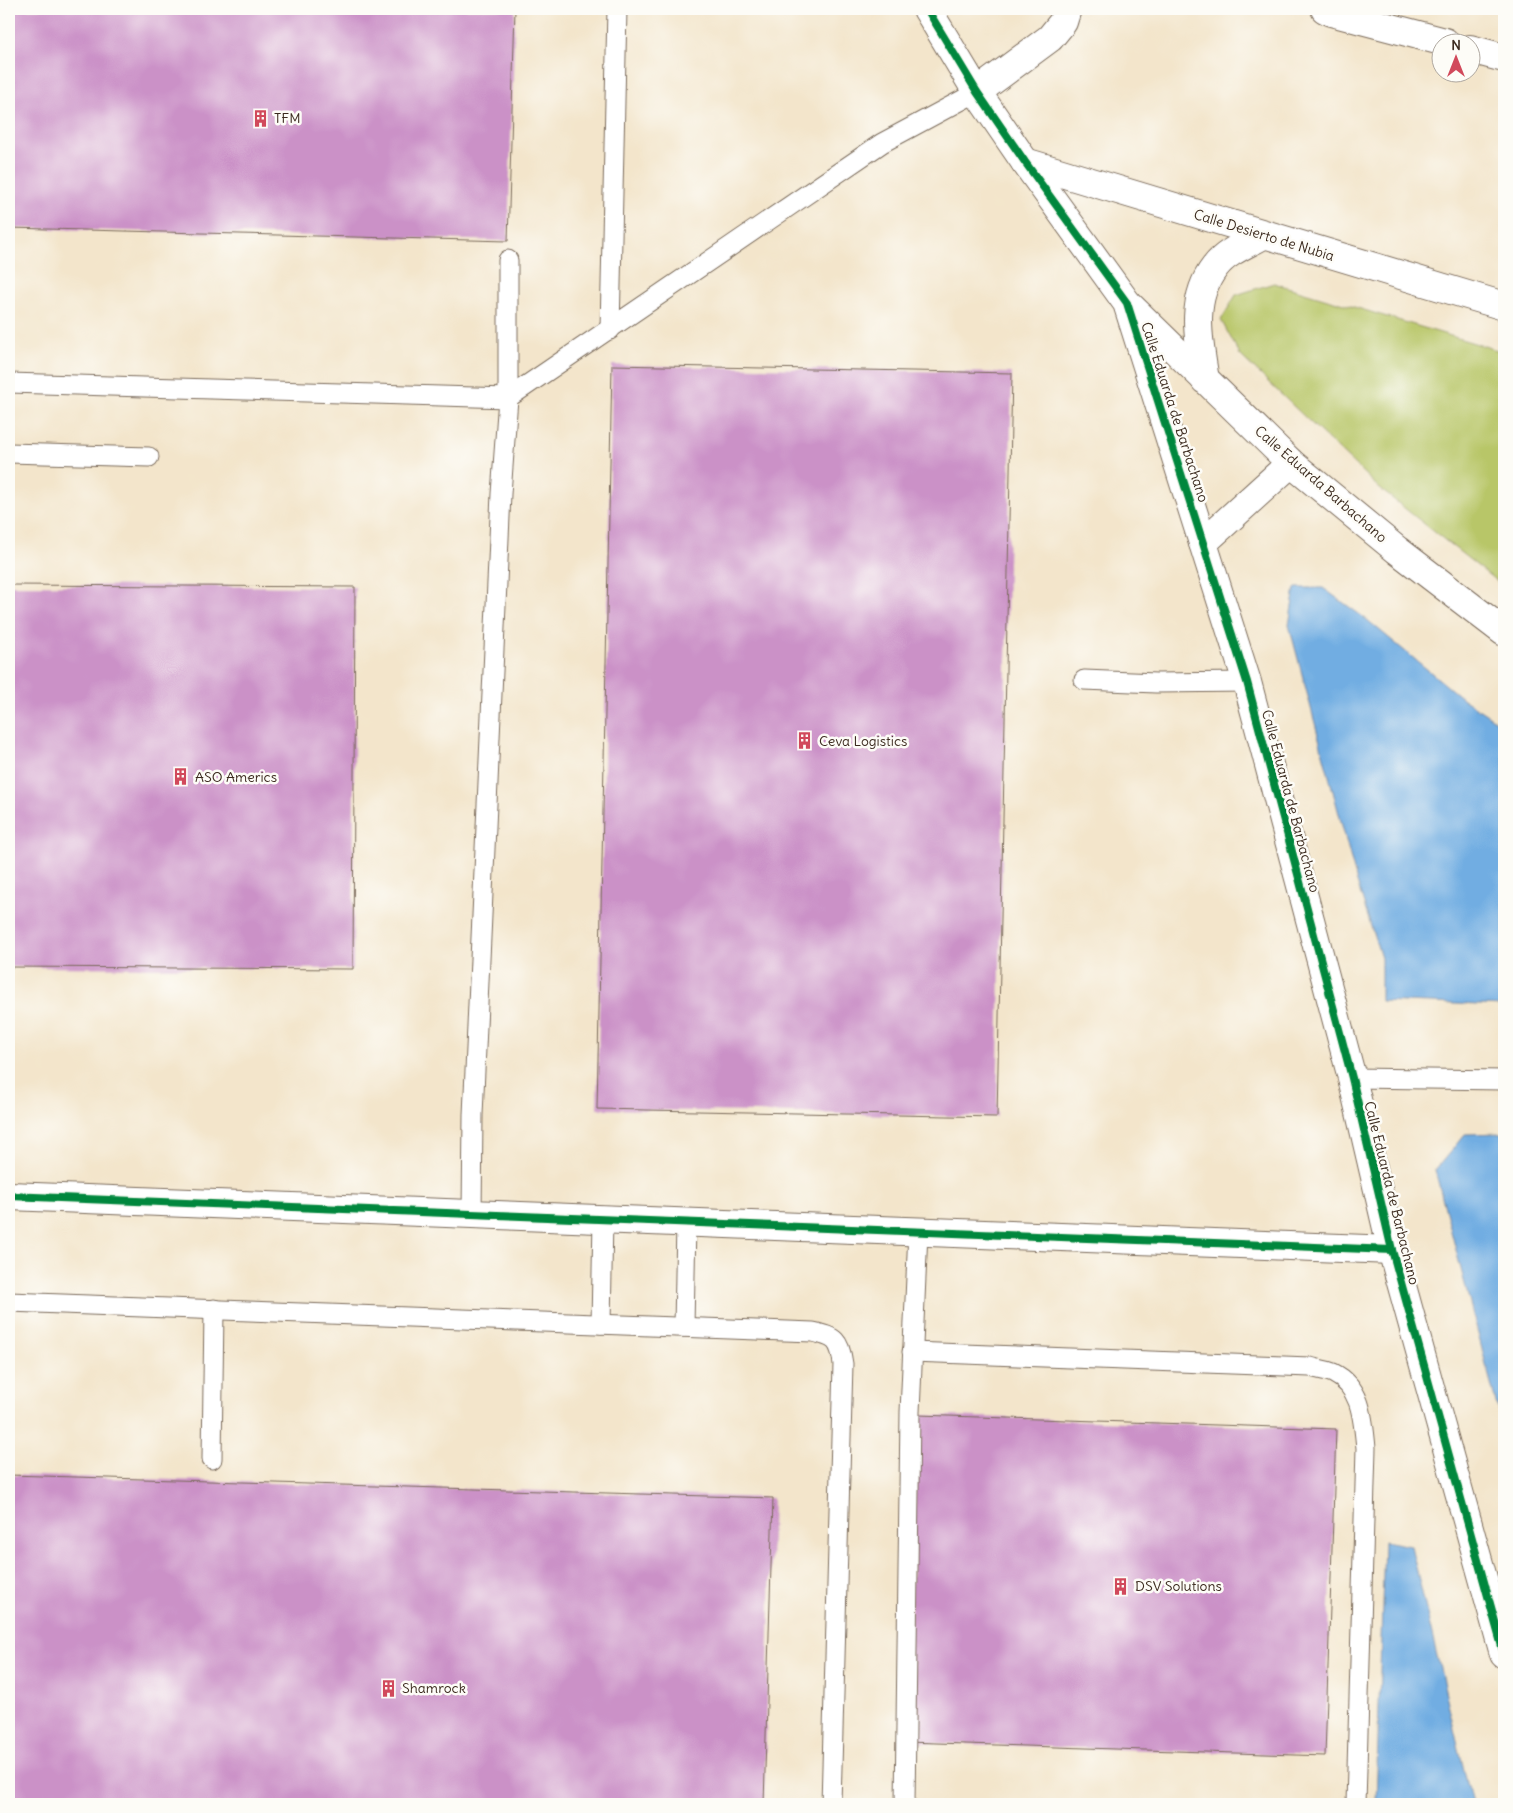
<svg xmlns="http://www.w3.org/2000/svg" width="1513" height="1813" font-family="Delius,sans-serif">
  <rect width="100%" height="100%" fill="#fdfcf7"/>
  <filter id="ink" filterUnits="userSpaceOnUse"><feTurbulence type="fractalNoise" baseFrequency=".02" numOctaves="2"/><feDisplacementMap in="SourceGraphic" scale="10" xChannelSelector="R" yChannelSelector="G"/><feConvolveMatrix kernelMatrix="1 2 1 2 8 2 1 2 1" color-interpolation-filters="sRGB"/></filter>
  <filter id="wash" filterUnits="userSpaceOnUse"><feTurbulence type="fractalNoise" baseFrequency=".0096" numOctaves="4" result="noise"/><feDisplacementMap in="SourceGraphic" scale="20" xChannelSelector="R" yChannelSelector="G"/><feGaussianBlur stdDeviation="1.12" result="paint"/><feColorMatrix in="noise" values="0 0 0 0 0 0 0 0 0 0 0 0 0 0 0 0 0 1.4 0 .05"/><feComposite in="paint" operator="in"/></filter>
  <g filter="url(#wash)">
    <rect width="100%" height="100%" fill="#f3e5cb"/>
    <!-- green -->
    <path fill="#b8c668" stroke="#7a7843" d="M1274,283l230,69v235l-125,-99 -139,-133 -19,-35 15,-25z"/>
    <!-- water -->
    <g fill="#71ade2" stroke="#566c80">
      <path d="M1295,588h28l43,31 97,80 41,27v280l-123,-5v-43l-24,-76 -68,-257z"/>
      <path d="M1504,1133v300l-69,-263 30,-36z"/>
      <path d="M1384,1541l27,5 61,258h-96z"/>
    </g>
    <g id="blocks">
      <!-- building -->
      <g fill="#cb91c7">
        <path d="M9,9h506l-7,232 -499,-13z"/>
        <path d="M612,365l400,8 -15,744 -400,-8z"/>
        <path d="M9,585l346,2 -2,382 -344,-2z"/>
        <path d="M918,1415l418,14 -11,327 -419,-14z"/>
        <path d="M9,1475l764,23 -9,306h-755z"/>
      </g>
    </g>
  </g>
  <g filter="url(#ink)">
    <use href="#blocks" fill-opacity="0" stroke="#7b6b5b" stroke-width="1"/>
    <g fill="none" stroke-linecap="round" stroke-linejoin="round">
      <defs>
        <g id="service">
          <path d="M610,330l7,-321"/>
          <path d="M9,383l499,15v-138"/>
          <path d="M9,453l140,4"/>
          <path d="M1084,680l72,3 91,-1"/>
          <path d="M1352,1078l152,2"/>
          <path d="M472,1214l1,-99 28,-621 7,-96 374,-255 95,-51"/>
          <path d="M9,1302l804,30c22,5 27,8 30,32l-12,440"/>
          <path d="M601,1324l2,-105"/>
          <path d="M684,1327l2,-104"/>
          <path d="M912,1352l398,15c7,2 16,3 23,6 29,14 30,46 33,75l-10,356"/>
          <path d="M212,1459l2,-150"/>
          <path d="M905,1804l5,-392 8,-180"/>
        </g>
        <g id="minor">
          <path d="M1325,9l6,3 114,30"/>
          <path d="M1470,49l34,9"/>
          <path d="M977,92l73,-54 13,-16 4,-13"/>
          <path d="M1025,162l479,144"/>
          <path d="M9,1196l1383,54"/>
        </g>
        <g id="tertiary">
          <path d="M927,9l50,83 48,70 102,141 120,379 105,396 40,172 112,404"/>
          <path d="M1129,305l162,158 106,87 107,82"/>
          <path d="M1205,380c-6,-38 -16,-80 10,-113 11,-15 32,-23 48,-32"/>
          <path d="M1203,543l88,-80"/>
        </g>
      </defs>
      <!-- service casing -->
      <use href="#service" stroke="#7b6b5b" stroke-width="21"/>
      <!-- minor casing -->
      <use href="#minor" stroke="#7b6b5b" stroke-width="30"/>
      <!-- tertiary casing -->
      <use href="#tertiary" stroke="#7b6b5b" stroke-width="30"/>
      <!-- service -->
      <use href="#service" stroke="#fff" stroke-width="19"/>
      <!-- minor -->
      <use href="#minor" stroke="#fff" stroke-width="28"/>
      <!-- tertiary -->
      <use href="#tertiary" stroke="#fff" stroke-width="28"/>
      <defs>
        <g id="cycleway">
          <path d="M927,9l50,83 48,70 102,141 120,379 105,396 40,172 112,404"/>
          <path d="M9,1196l1383,54"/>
        </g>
      </defs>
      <!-- cycleway casing -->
      <use href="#cycleway" stroke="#fdfcf7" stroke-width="11"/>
      <!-- cycleway -->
      <use href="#cycleway" stroke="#00873e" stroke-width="8"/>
    </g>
  </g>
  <!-- icons -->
  <defs>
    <symbol id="building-bare" viewBox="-9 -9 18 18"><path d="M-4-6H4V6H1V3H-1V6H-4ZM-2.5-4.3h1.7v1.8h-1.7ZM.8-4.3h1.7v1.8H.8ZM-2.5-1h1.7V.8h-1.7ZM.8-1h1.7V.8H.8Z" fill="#d1495b" stroke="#fdfcf7" stroke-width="2.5" paint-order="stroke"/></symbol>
  </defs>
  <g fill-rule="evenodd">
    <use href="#building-bare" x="248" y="106" width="25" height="25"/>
    <use href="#building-bare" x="792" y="728" width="25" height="25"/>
    <use href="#building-bare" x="168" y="764" width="25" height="25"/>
    <use href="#building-bare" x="1108" y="1574" width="25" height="25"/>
    <use href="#building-bare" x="376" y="1676" width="25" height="25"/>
  </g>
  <g text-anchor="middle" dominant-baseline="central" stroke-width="5" stroke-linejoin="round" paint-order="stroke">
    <!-- poi labels -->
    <g font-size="14" fill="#3b2a1e" stroke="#fdfcf7" text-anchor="start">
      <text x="274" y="118">TFM</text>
      <text x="819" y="741">Ceva Logistics</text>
      <text x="195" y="777">ASO Americs</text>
      <text x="1135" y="1586">DSV Solutions</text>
      <text x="402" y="1688">Shamrock</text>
    </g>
    <!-- street labels -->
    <g font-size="14" fill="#3b2a1e" stroke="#fdfcf7">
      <text transform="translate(1264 235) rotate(17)">Calle Desierto de Nubia</text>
      <text transform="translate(1175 412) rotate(72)">Calle Eduarda de Barbachano</text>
      <text transform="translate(1321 484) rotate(41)">Calle Eduarda Barbachano</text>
      <text transform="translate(1291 801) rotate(75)">Calle Eduarda de Barbachano</text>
      <text transform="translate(1392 1193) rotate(76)">Calle Eduarda de Barbachano</text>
    </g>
  </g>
  <!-- margin -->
  <rect width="1513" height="1813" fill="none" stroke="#fdfcf7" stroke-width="30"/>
  <!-- north arrow -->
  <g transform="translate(1456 58)"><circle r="24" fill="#fdfcf7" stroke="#afa8a0"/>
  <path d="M0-4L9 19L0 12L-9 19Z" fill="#d1495b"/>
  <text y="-8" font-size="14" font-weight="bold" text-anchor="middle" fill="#3b2a1e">N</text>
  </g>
</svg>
